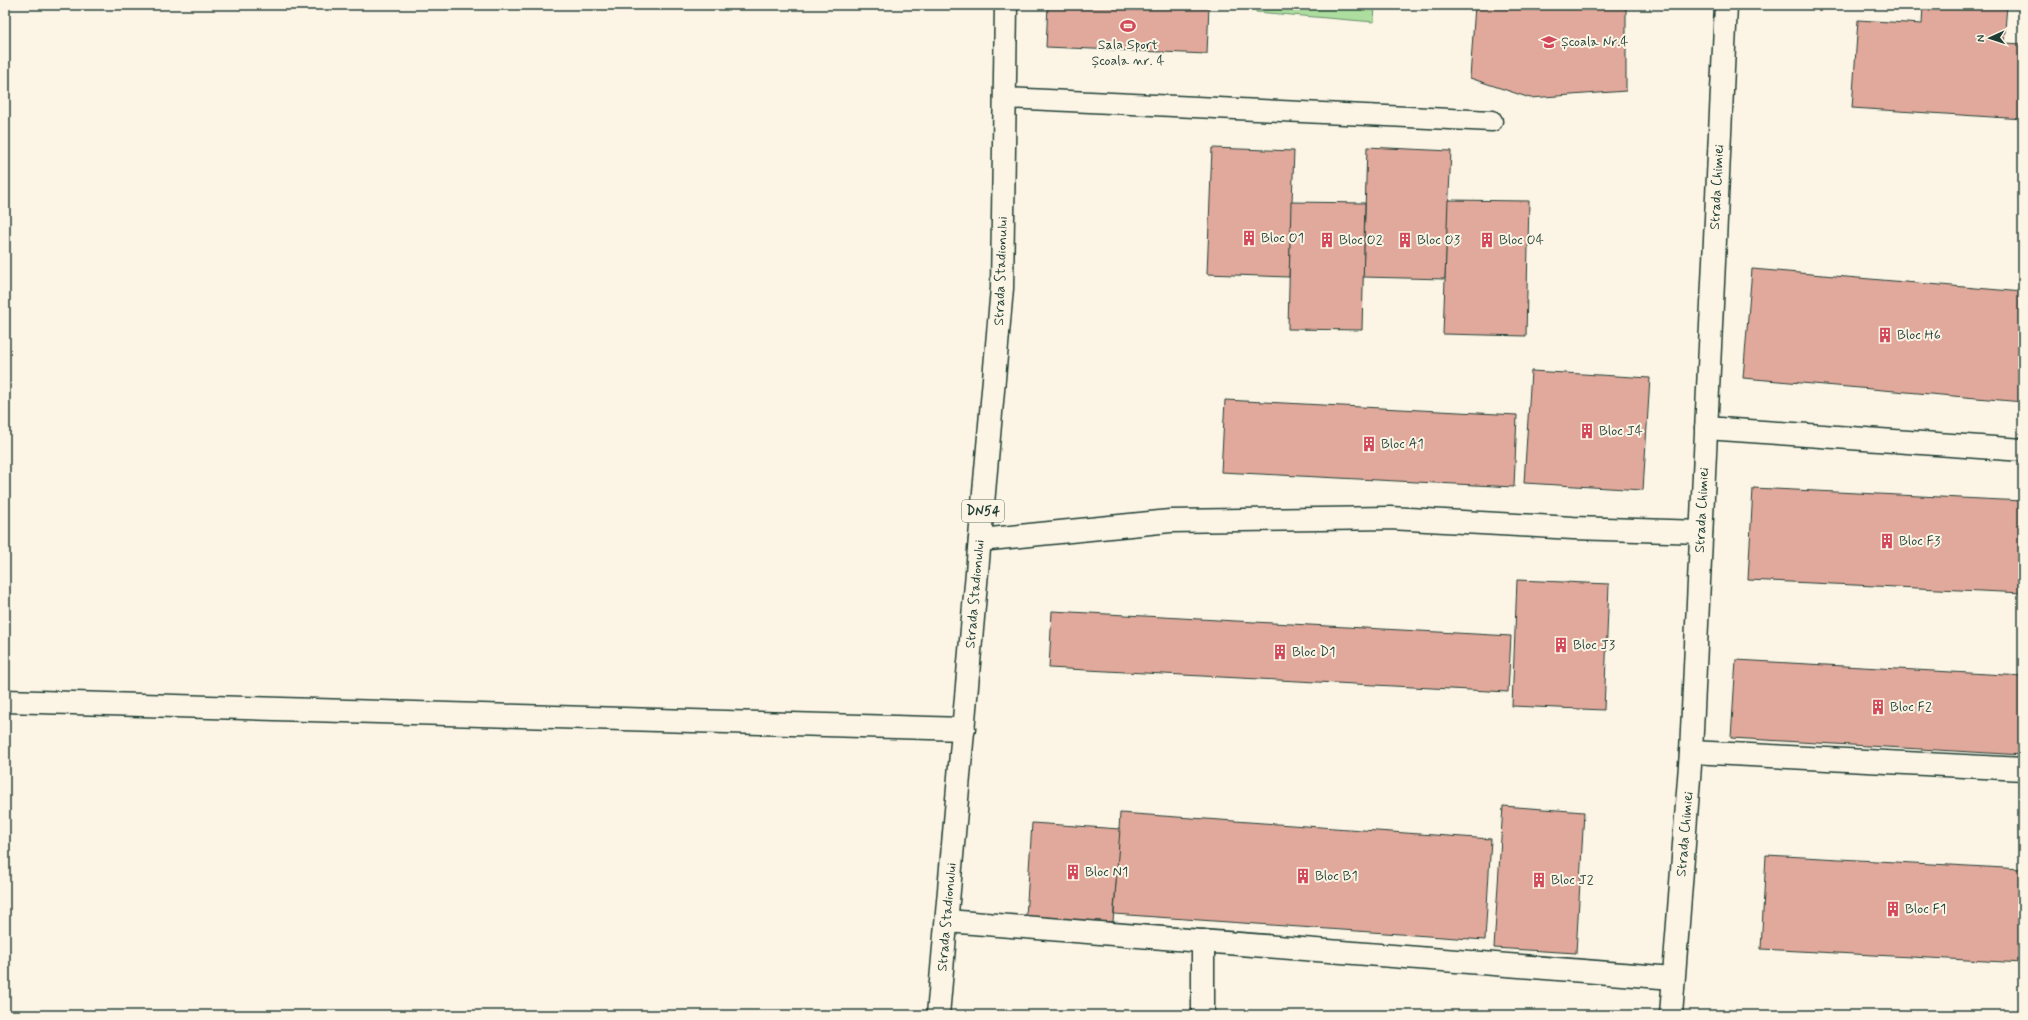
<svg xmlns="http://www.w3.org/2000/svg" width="2028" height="1020" font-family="Mynerve,sans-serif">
  <rect width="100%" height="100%" fill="#fcf5e5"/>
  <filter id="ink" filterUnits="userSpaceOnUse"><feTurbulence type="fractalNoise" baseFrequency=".025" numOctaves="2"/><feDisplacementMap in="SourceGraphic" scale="8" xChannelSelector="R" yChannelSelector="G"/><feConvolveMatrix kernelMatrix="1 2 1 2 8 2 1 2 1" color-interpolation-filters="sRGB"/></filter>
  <g filter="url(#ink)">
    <!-- green -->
    <path fill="#adde9f" stroke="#668e6a" d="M1256,5h119l-1,17 -118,-10z"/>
    <!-- building -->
    <g fill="#e1a99b" stroke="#1f3d34">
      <path d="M1048,5h161l-2,49 -161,-7z"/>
      <path d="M1475,5h151v86l-96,7 -60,-20z"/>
      <path d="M1923,5h84l-3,38 19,1v75l-171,-11 6,-88 64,4z"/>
      <path d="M1367,147l84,4 -6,128 -82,-2z"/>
      <path d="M1212,148l82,3 -5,126 -82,-3z"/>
      <path d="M1448,200l81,1 -3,135 -83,-2z"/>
      <path d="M1291,202l74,1 -3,127 -74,-1z"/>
      <path d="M1752,269l271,23v110l-280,-24z"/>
      <path d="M1531,371l119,7 -7,112 -119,-7z"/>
      <path d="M1225,400l292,15 -3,72 -293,-15z"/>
      <path d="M1753,488l270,13v92l-275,-13z"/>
      <path d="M1517,580l92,4 -5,126 -92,-4z"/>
      <path d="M1052,611l459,25 -3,56 -459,-24z"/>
      <path d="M1736,660l287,16v79l-292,-17z"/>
      <path d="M1503,806l81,6 -8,141 -82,-5z"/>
      <path d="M1120,813l371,26 -6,101 -371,-26z"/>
      <path d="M1032,823l88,6 -7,93 -87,-5z"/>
      <path d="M1766,855l257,14v94l-262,-14z"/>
    </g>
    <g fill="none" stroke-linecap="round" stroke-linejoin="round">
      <defs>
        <path id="service" d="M1004,98l488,23"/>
        <g id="minor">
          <path d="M1706,428l317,22"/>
          <path d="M980,540l190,-19 220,-3 183,10 128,4"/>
          <path d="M5,701l959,28"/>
          <path d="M1691,752l332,17"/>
          <path d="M947,921l726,57"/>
          <path d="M1203,941v74"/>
          <path d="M1671,1015l20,-263 35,-747"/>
        </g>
        <path id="primary" d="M938,1015l64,-727 4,-283"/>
      </defs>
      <!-- service casing -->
      <use href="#service" stroke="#1f3d34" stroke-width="23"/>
      <!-- minor casing -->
      <use href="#minor" stroke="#1f3d34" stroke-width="25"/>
      <!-- primary casing -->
      <use href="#primary" stroke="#1f3d34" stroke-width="25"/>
      <!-- service -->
      <use href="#service" stroke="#fcf5e5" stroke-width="20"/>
      <!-- minor -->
      <use href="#minor" stroke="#fcf5e5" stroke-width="22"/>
      <!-- primary -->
      <use href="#primary" stroke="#fcf5e5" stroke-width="22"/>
    </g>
  </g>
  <!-- icons -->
  <defs>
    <symbol id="stadium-bare" viewBox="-9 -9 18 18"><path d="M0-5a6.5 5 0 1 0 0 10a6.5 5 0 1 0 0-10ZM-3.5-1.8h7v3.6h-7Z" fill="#d1495b" stroke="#fcf5e5" stroke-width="2.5" paint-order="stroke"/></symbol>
    <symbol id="school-bare" viewBox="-9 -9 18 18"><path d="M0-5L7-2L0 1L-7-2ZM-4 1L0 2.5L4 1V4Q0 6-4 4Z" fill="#d1495b" stroke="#fcf5e5" stroke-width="2.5" paint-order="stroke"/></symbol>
    <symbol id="building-bare" viewBox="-9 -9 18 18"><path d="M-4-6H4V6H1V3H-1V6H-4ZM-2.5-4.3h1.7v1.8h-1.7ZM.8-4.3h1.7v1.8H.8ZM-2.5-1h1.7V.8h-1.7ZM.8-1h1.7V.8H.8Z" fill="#d1495b" stroke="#fcf5e5" stroke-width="2.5" paint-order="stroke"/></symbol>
  </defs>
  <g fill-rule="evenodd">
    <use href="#stadium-bare" x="1117" y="15" width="22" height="22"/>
    <use href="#school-bare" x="1538" y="31" width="22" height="22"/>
    <use href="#building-bare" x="1238" y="227" width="22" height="22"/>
    <use href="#building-bare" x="1316" y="229" width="22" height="22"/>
    <use href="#building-bare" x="1394" y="229" width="22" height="22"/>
    <use href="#building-bare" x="1476" y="229" width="22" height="22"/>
    <use href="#building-bare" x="1874" y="324" width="22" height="22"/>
    <use href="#building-bare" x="1576" y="420" width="22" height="22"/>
    <use href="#building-bare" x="1358" y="433" width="22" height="22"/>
    <use href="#building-bare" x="1876" y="530" width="22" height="22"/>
    <use href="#building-bare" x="1550" y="634" width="22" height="22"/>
    <use href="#building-bare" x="1269" y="641" width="22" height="22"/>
    <use href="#building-bare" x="1867" y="696" width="22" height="22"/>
    <use href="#building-bare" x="1062" y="861" width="22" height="22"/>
    <use href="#building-bare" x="1292" y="865" width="22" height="22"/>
    <use href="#building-bare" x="1528" y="869" width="22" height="22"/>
    <use href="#building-bare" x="1882" y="898" width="22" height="22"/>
  </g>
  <g text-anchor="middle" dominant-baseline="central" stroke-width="4" stroke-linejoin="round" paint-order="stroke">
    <!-- shield labels -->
    <rect fill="#fcf5e5" stroke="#617469" stroke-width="1" x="962" y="500" width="42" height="22" rx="3"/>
    <g font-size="13" font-weight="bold" fill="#1f3d34">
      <text x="983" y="511">DN54</text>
    </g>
    <!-- poi labels -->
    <g font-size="14" fill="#1f3d34" stroke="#fcf5e5" text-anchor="start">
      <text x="1561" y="42">Școala Nr.4</text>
      <text x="1128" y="45" text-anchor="middle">Sala Sport<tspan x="1128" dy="16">Școala nr. 4</tspan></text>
      <text x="1261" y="238">Bloc O1</text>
      <text x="1339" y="240">Bloc O2</text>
      <text x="1417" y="240">Bloc O3</text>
      <text x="1499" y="240">Bloc O4</text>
      <text x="1897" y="335">Bloc H6</text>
      <text x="1599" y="431">Bloc J4</text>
      <text x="1381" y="444">Bloc A1</text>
      <text x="1899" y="541">Bloc F3</text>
      <text x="1573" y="645">Bloc J3</text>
      <text x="1292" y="652">Bloc D1</text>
      <text x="1890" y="707">Bloc F2</text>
      <text x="1085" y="872">Bloc N1</text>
      <text x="1315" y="876">Bloc B1</text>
      <text x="1551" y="880">Bloc J2</text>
      <text x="1905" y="909">Bloc F1</text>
    </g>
    <!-- street labels -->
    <g font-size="14" fill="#1f3d34" stroke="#fcf5e5">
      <text transform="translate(1717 187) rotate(-87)">Strada Chimiei</text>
      <text transform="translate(1001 271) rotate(-88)">Strada Stadionului</text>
      <text transform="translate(1702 510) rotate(-87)">Strada Chimiei</text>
      <text transform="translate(975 594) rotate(-85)">Strada Stadionului</text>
      <text transform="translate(1685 834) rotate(-85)">Strada Chimiei</text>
      <text transform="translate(947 917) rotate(-85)">Strada Stadionului</text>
    </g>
  </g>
  <!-- margin -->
  <rect width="2028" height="1020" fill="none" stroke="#fcf5e5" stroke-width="20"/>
  <rect x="10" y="10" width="2008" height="1000" fill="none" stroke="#1f3d34" stroke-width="1.5" filter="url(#ink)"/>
  <!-- north arrow -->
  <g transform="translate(1990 38) rotate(267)" stroke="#fcf5e5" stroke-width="3" paint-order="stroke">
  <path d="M0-3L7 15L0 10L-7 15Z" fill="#1f3d34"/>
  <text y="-6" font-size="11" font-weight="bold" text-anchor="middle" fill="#1f3d34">N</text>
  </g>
</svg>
